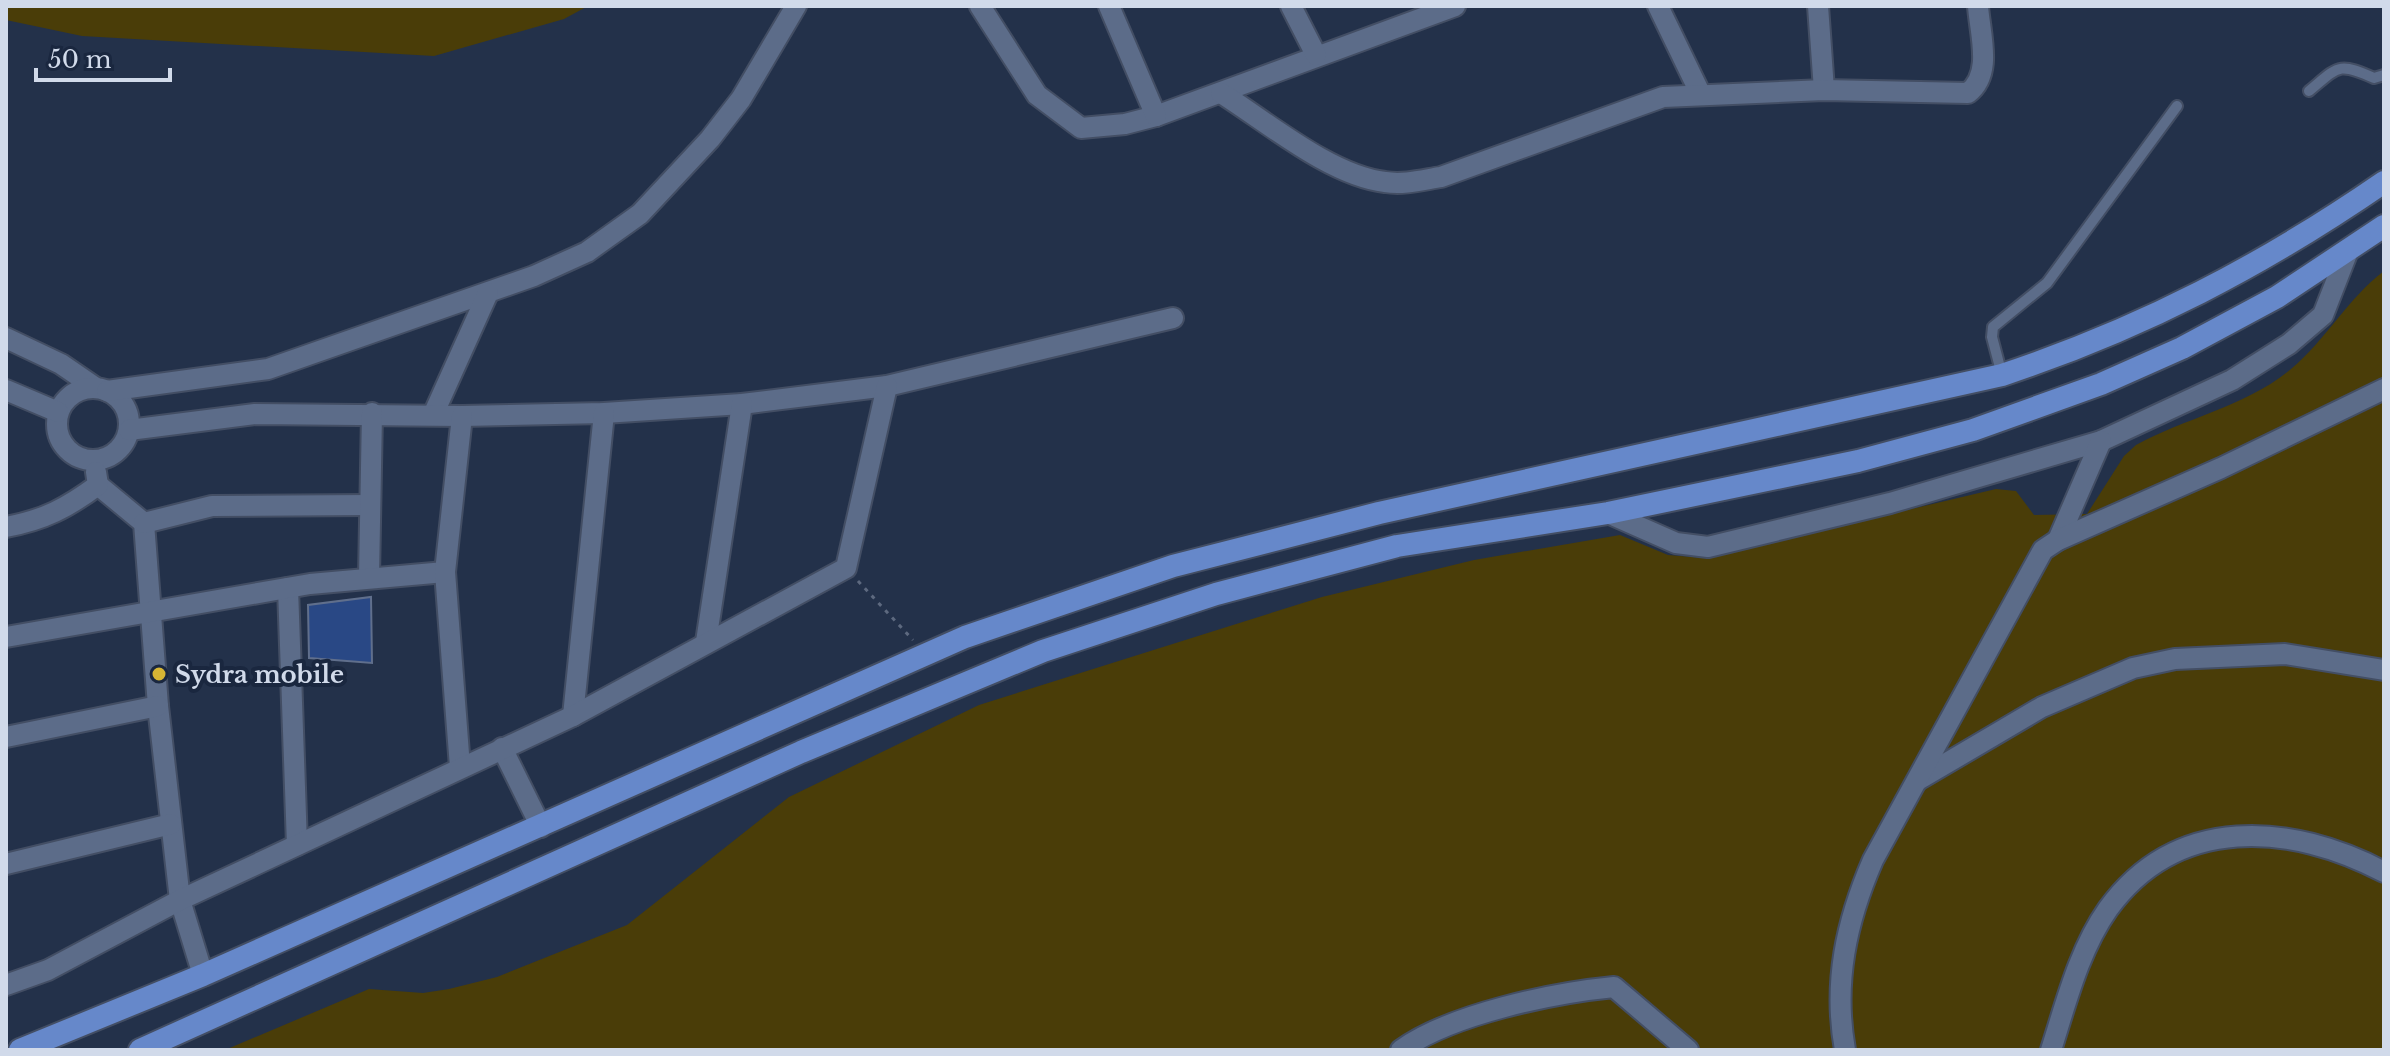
<svg xmlns="http://www.w3.org/2000/svg" width="2390" height="1056" font-family="'Libre Baskerville',serif">
  <rect width="100%" height="100%" fill="#23314a"/>
  <!-- green -->
  <g fill="#4a3d08">
    <path d="M6,6h582l-24,13 -130,37 -352,-20 -76,-16z"/>
    <path d="M2384,271v779h-2159l144,-61 54,4 26,-4 48,-12 130,-52 162,-128 190,-92 343,-108 152,-37 146,-25 48,20 36,3 292,-69 20,2 18,24 53,-1 37,-58 12,-11c49,-27 111,-39 155,-76 35,-29 57,-71 93,-98z"/>
  </g>
  <!-- building -->
  <path fill="#294885" stroke="#606f8c" stroke-width="2" d="M371,597l1,66 -63,-5 -1,-53z"/>
  <g fill="none" stroke-linecap="round" stroke-linejoin="round">
    <defs>
      <g id="service">
        <path d="M2309,91c30,-25 29,-29 65,-13l10,-3"/>
        <path d="M2002,375l-10,-38 1,-10 54,-44 130,-177"/>
      </g>
      <g id="minor">
        <path d="M980,6l57,89 44,33 44,-4 31,-8 299,-110"/>
        <path d="M1109,6l47,110"/>
        <path d="M1291,6l25,49"/>
        <path d="M1658,6l42,87"/>
        <path d="M1818,6l6,84"/>
        <path d="M1221,93c46,29 110,83 164,89 19,3 37,-2 56,-5l222,-80 161,-7 144,3c25,-19 12,-58 10,-87"/>
        <path d="M6,338l55,26 35,24"/>
        <circle cx="93" cy="424" r="36"/>
        <path d="M6,390l52,22"/>
        <path d="M107,391l161,-22 266,-93 53,-24 53,-38 70,-75 31,-40 55,-93"/>
        <path d="M433,415l55,-122"/>
        <path d="M129,430l126,-16 207,2 142,-3 138,-9 145,-18 286,-68"/>
        <path d="M98,485l46,38 14,183 22,194 23,75"/>
        <path d="M1608,513l68,30 32,4 182,-44 211,-62 131,-61 57,-36 34,-29 25,-64"/>
        <path d="M144,523l68,-17 158,-1"/>
        <path d="M6,527c38,-7 61,-19 92,-42l-2,-13"/>
        <path d="M2058,540l43,-99"/>
        <path d="M369,577l3,-164"/>
        <path d="M288,588l9,257"/>
        <path d="M6,637l304,-53 135,-12"/>
        <path d="M706,642l36,-238"/>
        <path d="M573,716l31,-303"/>
        <path d="M6,737l152,-31"/>
        <path d="M502,748l39,79"/>
        <path d="M460,767l-15,-195 17,-156"/>
        <path d="M1918,780l124,-73 91,-39 42,-9 110,-5 99,16"/>
        <path d="M6,864l165,-40"/>
        <path d="M6,985l42,-15 132,-70 393,-184 273,-148 41,-182"/>
        <path d="M1401,1050c50,-36 152,-57 213,-63l74,63"/>
        <path d="M1845,1050c-12,-67 1,-128 28,-190l170,-310 15,-10 163,-72 163,-79"/>
        <path d="M2051,1050c15,-47 28,-100 57,-141 69,-95 183,-86 276,-37"/>
      </g>
      <g id="primary">
        <path d="M20,1050l183,-75 762,-338 208,-71 206,-53 623,-138c141,-47 260,-109 382,-193"/>
        <path d="M140,1050l661,-298 242,-101 173,-57 181,-48 211,-33 250,-52 115,-31 128,-46 81,-36 95,-51 107,-71"/>
      </g>
    </defs>
    <!-- service casing -->
    <use href="#service" stroke="#434e64" stroke-width="14"/>
    <!-- minor casing -->
    <use href="#minor" stroke="#434e64" stroke-width="24"/>
    <!-- primary casing -->
    <use href="#primary" stroke="#434e64" stroke-width="26"/>
    <!-- path -->
    <path stroke="#5d697f" stroke-width="3" stroke-dasharray="4 6" stroke-linecap="butt" d="M858,581l55,59"/>
    <!-- service -->
    <use href="#service" stroke="#5c6c89" stroke-width="10"/>
    <!-- minor -->
    <use href="#minor" stroke="#5c6c89" stroke-width="20"/>
    <!-- primary -->
    <use href="#primary" stroke="#6688ca" stroke-width="22"/>
  </g>
  <!-- markers -->
  <circle fill="#d6b534" stroke="#1a273f" stroke-width="3" cx="159" cy="674" r="8"/>
  <g text-anchor="middle" dominant-baseline="central" stroke-width="8" stroke-linejoin="round" paint-order="stroke">
    <!-- poi labels -->
    <g font-size="24" font-weight="bold" fill="#d1daea" stroke="#1a273f" text-anchor="start">
      <text x="175" y="674">Sydra mobile</text>
    </g>
  </g>
  <!-- border -->
  <rect width="2390" height="1056" fill="none" stroke="#d1daea" stroke-width="16"/>
  <!-- scale -->
  <path d="M36 68v12h134v-12" fill="none" stroke="#d1daea" stroke-width="4"/>
  <text x="48" y="68" font-size="24" fill="#d1daea" stroke="#1a273f" stroke-width="6" paint-order="stroke">50 m</text>
</svg>
